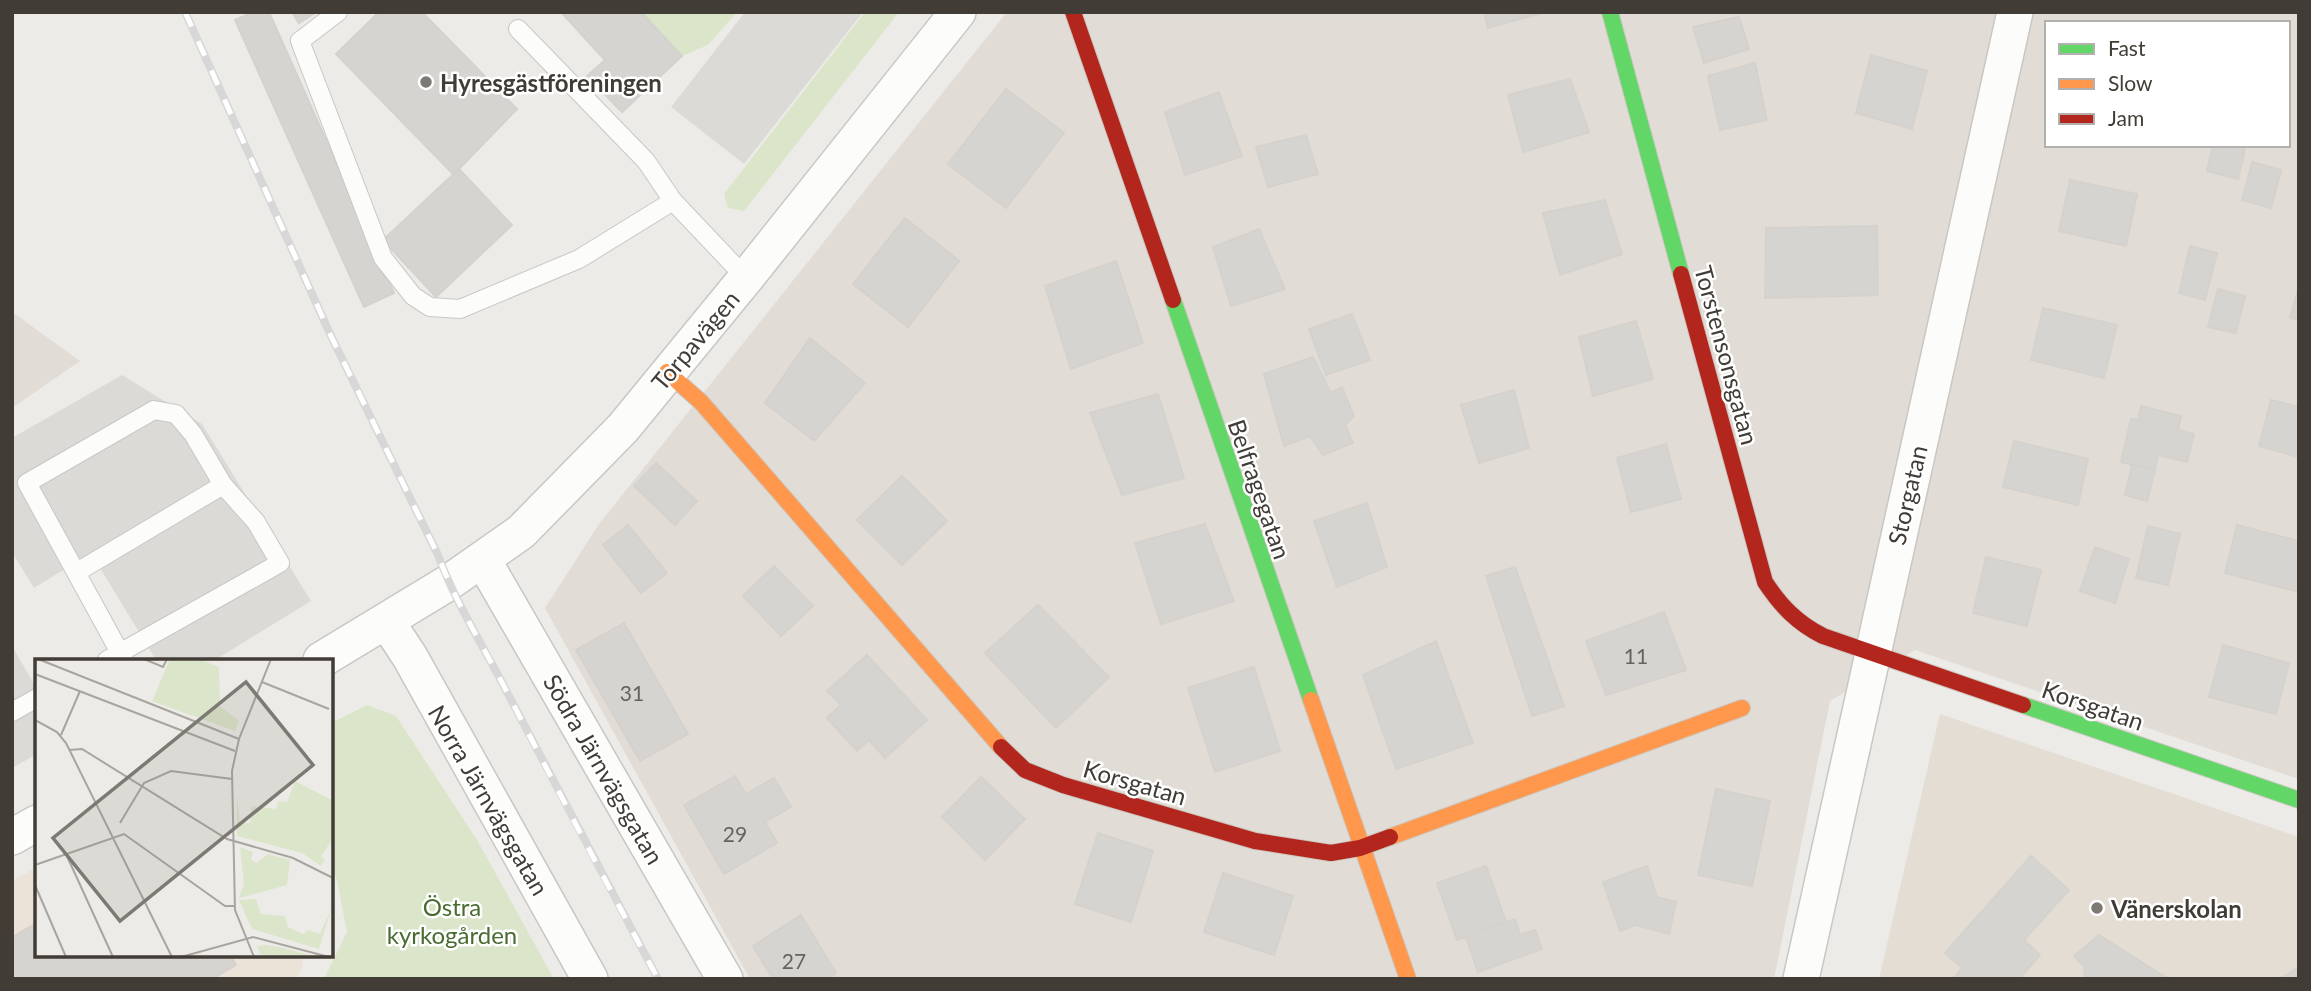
<svg xmlns="http://www.w3.org/2000/svg" width="2311" height="991" font-family="Lato,sans-serif">
  <rect width="100%" height="100%" fill="#edebe7"/>
  <!-- residential -->
  <g fill="#e1dcd5" fill-rule="evenodd">
    <path d="M1007,12h1292v767l-384,-129 -85,51 -56,278h-1024l-205,-371 54,-84zM2047,23h241v122h-241z"/>
    <path d="M12,312l68,49 -68,47z"/>
  </g>
  <!-- commercial -->
  <path fill="#ece3d8" d="M37,867v87h267l-2,12 -5,13h-285v-98z"/>
  <!-- education -->
  <path fill="#e3ddd3" d="M1940,714l359,123v142h-420z"/>
  <!-- green -->
  <g fill="#dbe5c9">
    <path d="M641,12h96l-29,33 -26,11z"/>
    <path d="M865,12h34l-155,199 -16,-3 -4,-14z"/>
    <path d="M367,705l29,11 81,124 77,139h-230l23,-47 -10,-52 -6,-13v-144z"/>
  </g>
  <!-- parking -->
  <g fill="#dcdad7">
    <path d="M745,12h118l-119,152 -73,-57z"/>
    <path d="M122,375l80,49 109,177 -96,59h-59l-65,-107 -57,35 -22,-36v-114z"/>
    <path d="M12,646l25,43v65l-25,14z"/>
  </g>
  <!-- building -->
  <g fill="#d6d4d0" stroke="#d5d2cd" stroke-width="2">
    <path d="M253,12h16l125,281 -30,14 -129,-287z"/>
    <path d="M292,12h24l-17,11z"/>
    <path d="M379,12h43l95,97 -58,60 -7,4 -116,-119z"/>
    <path d="M561,12h80l41,44 -60,56 -35,-36 18,-16z"/>
    <path d="M1484,12h61l-57,16z"/>
    <path d="M1739,17l10,32 -45,14 -11,-36z"/>
    <path d="M1871,55l56,16 -15,58 -56,-16z"/>
    <path d="M1755,63l12,57 -47,10 -12,-54z"/>
    <path d="M1570,79l19,53 -66,20 -15,-57z"/>
    <path d="M1006,89l58,44 -58,75 -58,-44z"/>
    <path d="M1219,92l23,64 -57,19 -20,-63z"/>
    <path d="M1306,135l12,39 -50,13 -12,-40z"/>
    <path d="M2213,145h33l-8,34 -31,-8z"/>
    <path d="M2252,162l29,8 -10,38 -29,-8z"/>
    <path d="M459,169l53,56 -76,72 -53,-57z"/>
    <path d="M2070,180l67,14 -11,52 -67,-15z"/>
    <path d="M1605,200l17,54 -62,21 -17,-62z"/>
    <path d="M905,218l54,43 -51,66 -55,-43z"/>
    <path d="M1877,226l1,69 -113,3 1,-70z"/>
    <path d="M1259,229l26,60 -54,17 -18,-59z"/>
    <path d="M2190,246l27,7 -12,47 -26,-7z"/>
    <path d="M1116,261l27,82 -72,26 -26,-83z"/>
    <path d="M2299,286v34l-9,-2z"/>
    <path d="M2218,289l27,7 -9,37 -28,-6z"/>
    <path d="M2043,308l74,17 -13,53 -73,-18z"/>
    <path d="M1352,314l18,46 -44,15 -17,-46z"/>
    <path d="M1636,321l17,58 -60,17 -14,-59z"/>
    <path d="M810,338l55,45 -51,58 -49,-38z"/>
    <path d="M1313,357l18,36 11,-6 12,29 -9,9 8,18 -30,12 -13,-19 -26,10 -20,-72z"/>
    <path d="M1514,390l15,58 -50,15 -18,-58z"/>
    <path d="M1158,394l26,84 -62,17 -32,-82z"/>
    <path d="M2271,400l28,7v50l-40,-11z"/>
    <path d="M2141,406l40,10 -3,14 16,4 -7,28 -29,-7 -3,15 -34,-8 10,-43 7,1z"/>
    <path d="M2014,441l74,18 -10,46 -75,-18z"/>
    <path d="M1666,444l15,55 -50,13 -14,-54z"/>
    <path d="M656,463l41,38 -22,24 -41,-39z"/>
    <path d="M2132,465l23,5 -8,31 -22,-6z"/>
    <path d="M902,476l45,45 -45,44 -45,-45z"/>
    <path d="M1367,503l20,64 -50,20 -23,-66z"/>
    <path d="M1205,524l29,77 -73,23 -26,-81z"/>
    <path d="M628,525l39,48 -26,20 -38,-48z"/>
    <path d="M2237,525l62,16v51l-74,-19z"/>
    <path d="M2148,526l32,8 -12,51 -32,-7z"/>
    <path d="M2095,547l34,12 -14,44 -35,-12z"/>
    <path d="M1986,557l55,13 -14,56 -54,-13z"/>
    <path d="M774,566l39,40 -32,30 -38,-40z"/>
    <path d="M1515,567l49,139 -32,10 -46,-140z"/>
    <path d="M1038,605l71,72 -53,51 -71,-75z"/>
    <path d="M1664,612l22,58 -80,25 -20,-54z"/>
    <path d="M624,623l64,111 -48,27 -64,-111z"/>
    <path d="M1436,641l37,102 -77,26 -33,-94z"/>
    <path d="M2223,645l66,18 -13,51 -67,-17z"/>
    <path d="M867,655l60,65 -42,38 -16,-18 -12,11 -30,-33 14,-13 -14,-14z"/>
    <path d="M1254,667l26,84 -65,21 -27,-84z"/>
    <path d="M735,776l11,18 28,-16 17,29 -26,15 12,21 -53,31 -40,-69z"/>
    <path d="M981,777l44,42 -40,41 -43,-43z"/>
    <path d="M1716,789l54,12 -18,85 -54,-11z"/>
    <path d="M1098,833l55,18 -22,71 -56,-18z"/>
    <path d="M2031,856l38,34 -45,50 16,15 -21,24h-66l9,-11 -17,-15z"/>
    <path d="M1486,866l20,56 -49,18 -20,-57z"/>
    <path d="M1647,866l10,31 19,5 -7,32 -33,-9 -16,6 -17,-49z"/>
    <path d="M1223,873l70,23 -19,59 -70,-23z"/>
    <path d="M801,915l35,58 -9,6h-54l-20,-33z"/>
    <path d="M1515,919l5,16 15,-5 7,19 -64,23 -12,-35z"/>
    <path d="M37,923v31h193l6,11 -24,14h-200v-42z"/>
    <path d="M2099,935l68,43 3,1h-86l1,-12 -11,-11z"/>
    <path d="M2299,967v12h-20l6,-3z"/>
  </g>
  <g fill="none" stroke-linecap="round" stroke-linejoin="round">
    <defs>
      <g id="lane">
        <path d="M338,12l-38,29 83,217 30,38 17,11 30,2 119,-50 94,-58 73,77"/>
        <path d="M518,29l128,132 27,40"/>
        <path d="M77,572l146,-87 -30,-51 -17,-20 -22,-4 -127,73 97,177"/>
        <path d="M107,660l173,-97 -24,-41 -33,-37"/>
        <path d="M12,712l25,-14"/>
      </g>
      <g id="street">
        <path d="M483,560l242,419"/>
        <path d="M387,622l23,35 180,322"/>
        <path d="M321,660l127,-77 73,-51 102,-104 123,-150 212,-266"/>
        <path d="M12,837l25,-14"/>
        <path d="M1801,979l214,-967"/>
      </g>
      <g id="fast">
        <path d="M1610,12l71,262"/>
        <path d="M1173,300l138,400"/>
        <path d="M2023,705l276,95"/>
      </g>
      <g id="slow">
        <path d="M667,372l34,30 300,345"/>
        <path d="M1311,700l97,279"/>
        <path d="M1390,837l352,-129"/>
      </g>
      <g id="jam">
        <path d="M1073,12l100,288"/>
        <path d="M1681,274l84,308c16,24 32,41 58,54l200,69"/>
        <path d="M1001,747l24,23 38,15 192,56 76,12 29,-5 30,-11"/>
      </g>
    </defs>
    <!-- lane casing -->
    <use href="#lane" stroke="#c9c7c3" stroke-width="20"/>
    <!-- street casing -->
    <use href="#street" stroke="#c9c7c3" stroke-width="38"/>
    <!-- fast casing -->
    <use href="#fast" stroke="#cbc7bf" stroke-width="18"/>
    <!-- slow casing -->
    <use href="#slow" stroke="#cbc7bf" stroke-width="18"/>
    <!-- jam casing -->
    <use href="#jam" stroke="#cbc7bf" stroke-width="18"/>
    <!-- lane -->
    <use href="#lane" stroke="#fcfcfb" stroke-width="18"/>
    <!-- street -->
    <use href="#street" stroke="#fcfcfb" stroke-width="35"/>
    <!-- fast -->
    <use href="#fast" stroke="#63d668" stroke-width="16"/>
    <!-- slow -->
    <use href="#slow" stroke="#ff974d" stroke-width="16"/>
    <!-- jam -->
    <use href="#jam" stroke="#b3261e" stroke-width="16"/>
    <defs>
      <path id="rail" d="M185,12l146,324 107,219c17,47 47,94 70,139 49,95 99,190 150,285"/>
    </defs>
    <!-- rail casing -->
    <use href="#rail" stroke="#d8d7d7" stroke-width="8"/>
    <!-- rail -->
    <use href="#rail" stroke="#fff" stroke-width="5" stroke-dasharray="16" stroke-linecap="butt"/>
  </g>
  <!-- markers -->
  <g fill="#7d7973" stroke="#fff" stroke-width="2.5">
    <circle cx="426" cy="82" r="7"/>
    <circle cx="2097" cy="908" r="7"/>
  </g>
  <g text-anchor="middle" dominant-baseline="central" stroke-width="5" stroke-linejoin="round" paint-order="stroke">
    <!-- number labels -->
    <g font-size="21" fill="#67635c">
      <text x="1636" y="655">11</text>
      <text x="632" y="692">31</text>
      <text x="735" y="833">29</text>
      <text x="794" y="960">27</text>
    </g>
    <!-- poi labels -->
    <g font-size="24" font-weight="bold" fill="#413c35" stroke="#fff" text-anchor="start">
      <text x="440" y="82">Hyresgästföreningen</text>
      <text x="2111" y="908">Vänerskolan</text>
    </g>
    <!-- street labels -->
    <g font-size="24" fill="#413c35" stroke="#fff">
      <text transform="translate(695 340) rotate(-50)">Torpavägen</text>
      <text transform="translate(1727 355) rotate(75)">Torstensonsgatan</text>
      <text transform="translate(1260 489) rotate(71)">Belfragegatan</text>
      <text transform="translate(1907 495) rotate(-77)">Storgatan</text>
      <text transform="translate(2093 705) rotate(19)">Korsgatan</text>
      <text transform="translate(604 769) rotate(60)">Södra Järnvägsgatan</text>
      <text transform="translate(1135 782) rotate(16)">Korsgatan</text>
      <text transform="translate(489 800) rotate(60)">Norra Järnvägsgatan</text>
    </g>
    <!-- park labels -->
    <g font-size="24" fill="#496b30" stroke="#fff">
      <text x="452" y="906">Östra<tspan x="452" dy="28">kyrkogården</tspan></text>
    </g>
  </g>
  <!-- overview -->
  <g transform="translate(35 659)">
    <rect width="298" height="298" fill="#edebe7"/>
    <path d="M135,0h29l20,8 1,39 19,15 -4,10 -83,-30zM260,122l37,19v40l-11,16 4,4 -4,6 -19,-13 -65,-17v-39l3,26h10l2,-17 24,3 2,-8 9,1zM205,188l13,5 -2,8 6,3 11,-9 22,6 -3,25 -48,13 5,-14zM221,240l5,15 24,2 3,11 15,7 6,-4 11,4 12,-27 -13,42 -67,-20 -13,-29zM230,286l14,2 34,9h-52l-4,-10z" fill="#dbe5c9"/>
    <path fill="none" stroke="#a8a5a0" stroke-width="2" d="M3,0l201,80M109,0l19,8 4,-8M0,15l200,77M227,23l67,27M0,61l22,12 9,11 106,214M26,76l19,-44M34,91l13,-1 145,90 66,19 40,20M85,164l24,-40 27,-12 61,8M31,195l47,103M0,206l89,-31 101,72h10M0,226l31,72M146,298l72,-20 76,20M219,298l-19,-47 -3,-139 7,-32 32,-80"/>
    <path fill="#7d7973" fill-opacity="0.15" stroke="#7d7973" stroke-width="3.5" d="M211,23l67,83 -193,156 -67,-83z"/>
    <rect width="298" height="298" fill="none" stroke="#413c35" stroke-width="3.5"/>
  </g>
  <!-- border -->
  <rect width="2311" height="991" fill="none" stroke="#413c35" stroke-width="28"/>
  <!-- legend -->
  <rect x="2045" y="21" width="245" height="126" fill="#ffffff" stroke="#b3b1ae" stroke-width="2"/>
  <rect x="2059" y="44" width="35" height="10" fill="#63d668" stroke="#b3b1ae" stroke-width="2"/>
  <text x="2108" y="56" font-size="21" fill="#413c35">Fast</text>
  <rect x="2059" y="79" width="35" height="10" fill="#ff974d" stroke="#b3b1ae" stroke-width="2"/>
  <text x="2108" y="91" font-size="21" fill="#413c35">Slow</text>
  <rect x="2059" y="114" width="35" height="10" fill="#b3261e" stroke="#b3b1ae" stroke-width="2"/>
  <text x="2108" y="126" font-size="21" fill="#413c35">Jam</text>
</svg>
